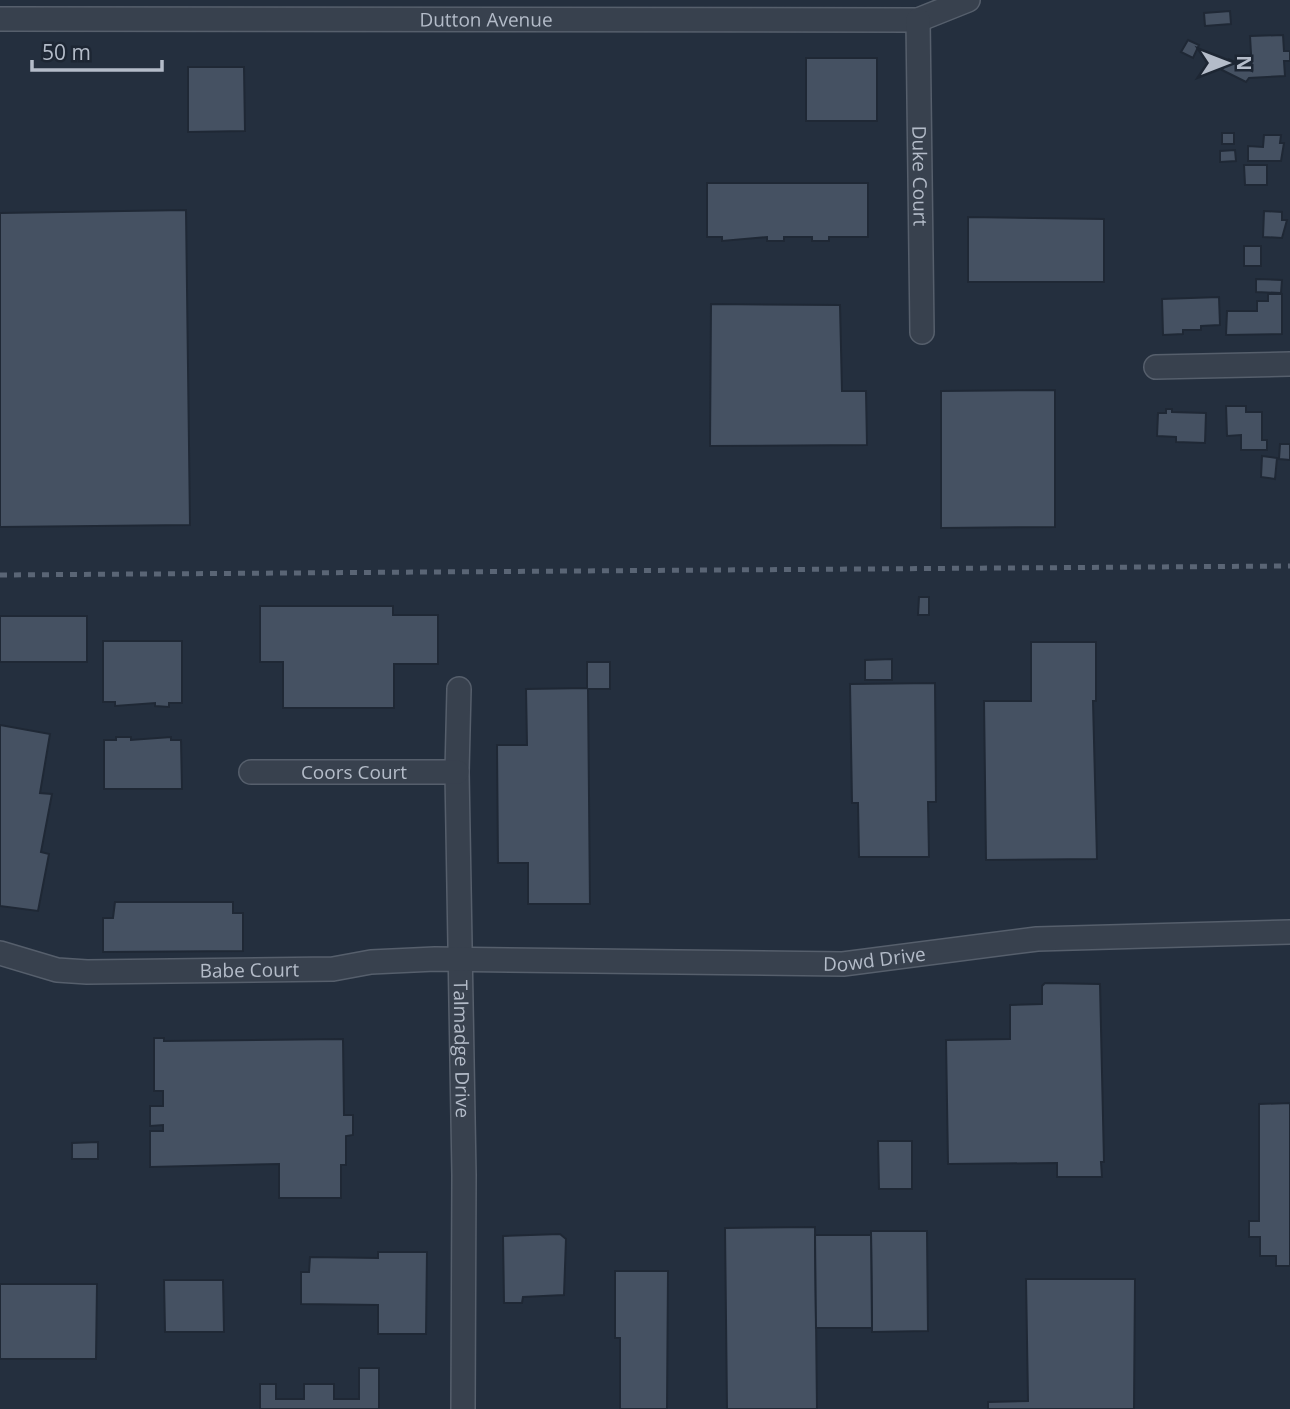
<svg xmlns="http://www.w3.org/2000/svg" width="1290" height="1409" font-family="'Open Sans',sans-serif">
  <rect width="100%" height="100%" fill="#242f3e"/>
  <!-- building -->
  <g fill="#455162" stroke="#1f2835" stroke-width="2">
    <path d="M1230,11l1,13 -26,2 -1,-13z"/>
    <path d="M1283,35l1,16h6v10h-6l1,15 -36,2 -3,4 -24,-12 7,-11 23,12 -2,-35z"/>
    <path d="M1188,40l11,5 -6,13 -12,-6z"/>
    <rect x="806" y="58" width="71" height="63"/>
    <path d="M188,67h56l1,64 -57,1z"/>
    <rect x="1222" y="133" width="12" height="11"/>
    <path d="M1264,135h17l-1,8h4l-3,18h-33v-15l15,1z"/>
    <path d="M1235,150l1,11 -16,1v-11z"/>
    <path d="M1244,165h23v20h-22z"/>
    <path d="M707,183h161v54h-39v4h-17v-4h-28v4h-17v-4l-45,4v-4h-15z"/>
    <path d="M186,210l4,315 -190,2v-314z"/>
    <path d="M1264,211l18,1v8h5l-5,18 -19,-1z"/>
    <path d="M968,217l136,2v63h-136z"/>
    <rect x="1244" y="246" width="17" height="20"/>
    <path d="M1256,279l26,1 -1,13 -25,-1z"/>
    <path d="M1268,294h14v40l-56,1 1,-24h30v-10h11z"/>
    <path d="M1219,297l1,28 -19,1v4h-18v4l-20,1 -1,-36z"/>
    <path d="M711,304l129,1 2,86h24l1,54 -157,1z"/>
    <path d="M1055,390v137l-114,1v-137z"/>
    <path d="M1226,406h20v6h16v28h5v10h-26v-15l-14,1z"/>
    <path d="M1166,409h6v3l34,1 -1,30 -29,-1v-5l-19,-1 1,-23h8z"/>
    <path d="M1280,444h10v16l-11,-1z"/>
    <path d="M1262,456l15,2 -2,21 -14,-2z"/>
    <path d="M919,597h10v18h-11z"/>
    <path d="M260,606h133v9h45v49h-44v44h-111v-46h-23z"/>
    <rect x="0" y="616" width="87" height="46"/>
    <path d="M103,641h79v62h-13v4l-14,-1v-3l-40,3v-4h-12z"/>
    <path d="M1031,642h65v59h-3l4,158 -111,1 -2,-159h47z"/>
    <path d="M892,659v21h-27v-20z"/>
    <path d="M587,662h23v27h-22l2,215h-62v-41h-30l-1,-118h30l-1,-56 61,-1z"/>
    <path d="M935,683l1,119h-8l1,55h-70l-1,-54h-6l-2,-119z"/>
    <path d="M0,725l50,9 -10,59 12,1 -11,58 8,2 -11,57 -38,-5z"/>
    <path d="M116,737h15v3l40,-3v3h10l1,49h-78v-49h12z"/>
    <path d="M115,902h118v11h10v38l-140,1v-34h10z"/>
    <path d="M1045,983l55,1 4,178h-3l1,15h-45v-14l-109,1 -2,-124 64,-1v-34l32,-1v-18z"/>
    <path d="M154,1038h10v3l179,-2 1,76h9v20l-7,1v29h-5v33h-62v-34l-129,3v-36h13v-6l-13,1v-20h13v-15h-9z"/>
    <path d="M1290,1103v163h-14v-10h-16v-19h-11v-16h10v-117z"/>
    <path d="M878,1141h34v48h-33z"/>
    <path d="M98,1142v17h-26v-16z"/>
    <path d="M815,1227l2,182h-90l-2,-181z"/>
    <path d="M871,1231h56l1,100 -56,1z"/>
    <path d="M560,1234l6,5 -2,56 -41,2 -1,6h-18l-1,-67z"/>
    <path d="M815,1235h56l1,93h-56z"/>
    <path d="M378,1252h49l-1,82h-48v-29l-77,-1v-32h8l1,-15 68,1z"/>
    <path d="M615,1271h53l-1,138h-47v-71h-5z"/>
    <path d="M1026,1279h109l-1,130h-146v-7l40,-1z"/>
    <path d="M164,1280h59l1,52h-59z"/>
    <path d="M0,1284h97l-1,75h-96z"/>
    <path d="M359,1368h20v41h-119v-25h16v15h28v-15h30v15h25z"/>
  </g>
  <g fill="none" stroke-linecap="round" stroke-linejoin="round">
    <defs>
      <g id="minor">
        <path id="s1" d="M0,19l918,1 50,-20"/>
        <path id="s2" d="M918,20l4,312"/>
        <path d="M1156,367l134,-3"/>
        <path id="s3" d="M459,689l-2,83 7,403 -1,234"/>
        <path id="s4" d="M251,772h206"/>
        <path id="s5" d="M0,953l57,17 30,2 246,-3 38,-7 64,-3 408,5 194,-25 253,-7"/>
      </g>
    </defs>
    <!-- minor casing -->
    <use href="#minor" stroke="#565f6c" stroke-width="26"/>
    <!-- minor -->
    <use href="#minor" stroke="#38414e" stroke-width="23"/>
    <!-- rail -->
    <path stroke="#5a6575" stroke-width="5" stroke-dasharray="7 7" stroke-linecap="butt" d="M0,575l1290,-9"/>
  </g>
  <g text-anchor="middle" dominant-baseline="central" stroke-width="6" stroke-linejoin="round" paint-order="stroke">
    <!-- street labels -->
    <g font-size="19" fill="#b4bcc9" stroke="#1d2633">
      <text stroke="none"><textPath href="#s1" startOffset="486">Dutton Avenue</textPath></text>
      <text stroke="none"><textPath href="#s2" startOffset="156">Duke Court</textPath></text>
      <text stroke="none"><textPath href="#s4" startOffset="103">Coors Court</textPath></text>
      <text stroke="none"><textPath href="#s5" startOffset="878">Dowd Drive</textPath></text>
      <text stroke="none"><textPath href="#s5" startOffset="252">Babe Court</textPath></text>
      <text stroke="none"><textPath href="#s3" startOffset="360">Talmadge Drive</textPath></text>
    </g>
  </g>
  <!-- north arrow -->
  <g transform="translate(1227 63) rotate(90)" stroke="#1d2633" stroke-width="5" paint-order="stroke">
  <path d="M0-5L12 26L0 18L-12 26Z" fill="#b4bcc9"/>
  <text y="-10" font-size="19" font-weight="bold" text-anchor="middle" fill="#b4bcc9">N</text>
  </g>
  <!-- scale -->
  <path d="M32 60v10h130v-10" fill="none" stroke="#b4bcc9" stroke-width="3.5"/>
  <text x="42" y="60" font-size="21" fill="#b4bcc9" stroke="#1d2633" stroke-width="5" paint-order="stroke">50 m</text>
</svg>
